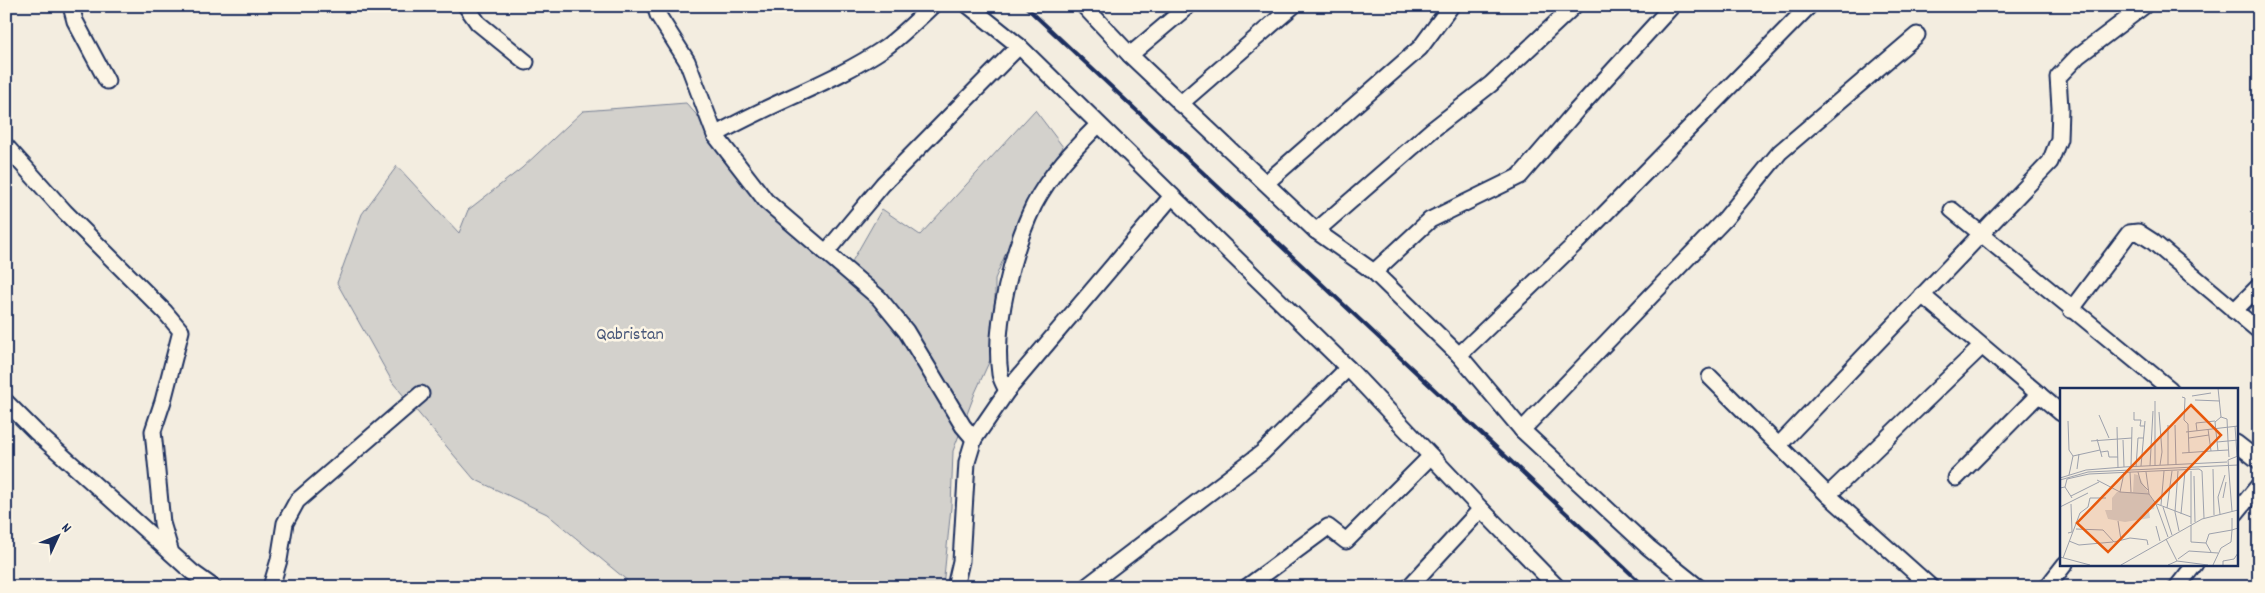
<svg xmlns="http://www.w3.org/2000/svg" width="2265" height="593" font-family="Dekko,sans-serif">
  <rect width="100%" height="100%" fill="#f3ede0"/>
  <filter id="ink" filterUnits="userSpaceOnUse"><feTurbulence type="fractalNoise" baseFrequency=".02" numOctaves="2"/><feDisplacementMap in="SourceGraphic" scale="10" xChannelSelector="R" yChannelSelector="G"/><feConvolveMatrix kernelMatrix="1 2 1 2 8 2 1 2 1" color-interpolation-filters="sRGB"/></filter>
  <g filter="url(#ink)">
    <!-- green -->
    <path fill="#d3d1cc" stroke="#778095" d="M686,103l66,74 94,95 36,-63 38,26 115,-125 28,37 -38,60 -30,72v70l-20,44 -22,58 -2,56 -8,80h-308l-88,-73 -73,-35 -81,-96 -56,-100 25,-69 35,-48 62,67 9,-23 54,-42 61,-57z"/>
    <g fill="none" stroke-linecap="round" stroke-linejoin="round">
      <defs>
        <g id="minor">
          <path d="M71,6l4,15 32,60"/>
          <path d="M466,6l12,17 48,39"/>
          <path d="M655,6l3,9 29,46 28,74"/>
          <path d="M932,6c-15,14 -30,29 -46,41 -53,36 -116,56 -171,88l51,66 113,97 27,33 57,95 11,13"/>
          <path d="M969,6l50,40 329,322 133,141 76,78"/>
          <path d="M1084,6l46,49 186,176 58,41 85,83 63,75 126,117 50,40"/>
          <path d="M1130,55l58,-49"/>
          <path d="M1180,104l113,-98"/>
          <path d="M6,146l59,66 100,100 16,19 -18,70 -10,30 9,92 9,30 21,19 21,15"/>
          <path d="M1266,183l154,-135 31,-42"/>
          <path d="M1952,210l218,179"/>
          <path d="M1316,231l116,-101 59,-46 83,-78"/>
          <path d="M827,251l56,-67 136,-138"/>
          <path d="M1374,272l56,-52 90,-44 56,-65 96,-105"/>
          <path d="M1922,295l139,118"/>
          <path d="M2071,310l58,-77 9,-1 14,9 107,90"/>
          <path d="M2234,311l25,-25"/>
          <path d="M1459,355l118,-113 232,-236"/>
          <path d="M1710,377l118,118 103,92"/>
          <path d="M1007,391c-2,-5 -6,-11 -7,-17 -7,-48 13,-126 34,-169 16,-31 40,-56 64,-80"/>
          <path d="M6,402l30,30 134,120"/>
          <path d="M1522,430l203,-211 55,-67 137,-117"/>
          <path d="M2236,443l23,18"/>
          <path d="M1779,445l271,-283 9,-23 1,-31 -2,-31 20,-21 66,-50"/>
          <path d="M1956,478l83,-84"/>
          <path d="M1828,495l153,-148"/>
          <path d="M2236,513l23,-28"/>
          <path d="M271,587l8,-27 6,-37 12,-22 124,-107"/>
          <path d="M955,587l6,-26 6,-99 7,-23 33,-48 165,-195"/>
          <path d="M1086,587l177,-135 85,-84"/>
          <path d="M1247,587l81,-60 18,14 85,-85"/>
          <path d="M1409,587l72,-78"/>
          <path d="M2047,587l18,-23"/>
          <path d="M2177,587l18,-23"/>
        </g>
      </defs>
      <!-- minor casing -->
      <use href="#minor" stroke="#1b2f5e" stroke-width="19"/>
      <!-- minor -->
      <use href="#minor" stroke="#fcf5e5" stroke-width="15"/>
      <!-- rail -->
      <path stroke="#1b2f5e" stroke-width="4" d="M1025,6l620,581"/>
    </g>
  </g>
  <g text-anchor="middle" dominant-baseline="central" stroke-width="5" stroke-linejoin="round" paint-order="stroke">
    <!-- park labels -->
    <g font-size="18" fill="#49587a" stroke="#fcf5e5">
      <text x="630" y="335">Qabristan</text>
    </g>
  </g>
  <!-- overview -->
  <g transform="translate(2060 388)">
    <rect width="178" height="178" fill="#f3ede0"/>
    <path d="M74,86l4,1 17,29 -1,5 -5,1 1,8 -25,4 -17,-3 -3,-9h7v-12l5,-6h16z" fill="#d3d1cc"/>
    <path fill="none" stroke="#9da1ac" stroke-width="1" d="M132,8l19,-3M122,9l3,1 -1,22 4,4 1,28M135,12l25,1M95,13v65M74,24v8h7l-1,6h4M99,24l3,40 -2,13M39,27l10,23M8,33l1,29 4,6 -4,19M108,37v40M115,37l1,40M175,38l2,30M57,39l1,41M148,41l3,22 17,-1M137,43l-1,-8 19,-2M126,44l52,-6M129,50l20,-3M37,51l5,18M63,52l1,27 103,-5M31,53l41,-3M157,54l11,-1 -1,-22 -6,-2 -3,-29M158,63l-3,-29 6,-5M41,64l7,-1 1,6h9M122,65l29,-2M13,68l27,-6M169,69l-1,-16 10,-1M81,78l4,-45M90,78l3,-55M71,79l1,-40M76,79l2,-29h5M17,81l2,-15M153,81l1,46M118,83l-3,41 4,19M131,83v53M70,84l1,20M78,84l3,11 7,7M86,84l3,22 7,10 12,33M64,85l-4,19 29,2M134,88l1,46M0,90l26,-8 38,-3M0,92l28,-8 150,-7M37,92l23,12M5,99l2,-8 22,-5 110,-5 3,2 2,47M0,100l5,-1 7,11M11,108l28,-14M163,110l3,-16M97,116l34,13M101,117l3,-34M0,119l28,-14M103,119l9,28M107,120l5,-37M172,123l-4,-51 10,-4M121,126l4,-43M160,126l-2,-17 7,-22M58,133l3,19M131,137v17l15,1 5,9M96,138l4,15M16,141l27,1 11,12 16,-4 17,2 1,5M8,145l4,-1 -1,-28M106,151l11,22M9,153l10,4 34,-3M146,155l3,-9 23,-4v-12M0,169l30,8M3,170l17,-45 8,-6 2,-9h16M118,171l11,-8 29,2M61,177l81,-46 36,-9M108,177l9,-4 31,4M153,177l8,-17 10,-6 1,-12 6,-2M163,177v-4l11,-2 4,-6"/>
    <path fill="#e8590c" fill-opacity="0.15" stroke="#e8590c" stroke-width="2.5" d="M131,17l30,30 -113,117 -31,-29z"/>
    <rect width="178" height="178" fill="none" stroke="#1b2f5e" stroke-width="2.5"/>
  </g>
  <!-- margin -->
  <rect width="2265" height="593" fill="none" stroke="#fcf5e5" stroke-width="25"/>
  <rect x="12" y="12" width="2240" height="568" fill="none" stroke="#1b2f5e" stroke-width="2" filter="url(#ink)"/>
  <!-- north arrow -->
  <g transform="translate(58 536) rotate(46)" stroke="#fcf5e5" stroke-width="4" paint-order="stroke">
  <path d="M0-4L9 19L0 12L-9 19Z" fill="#1b2f5e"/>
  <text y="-8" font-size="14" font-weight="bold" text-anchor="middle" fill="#1b2f5e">N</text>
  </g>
</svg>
